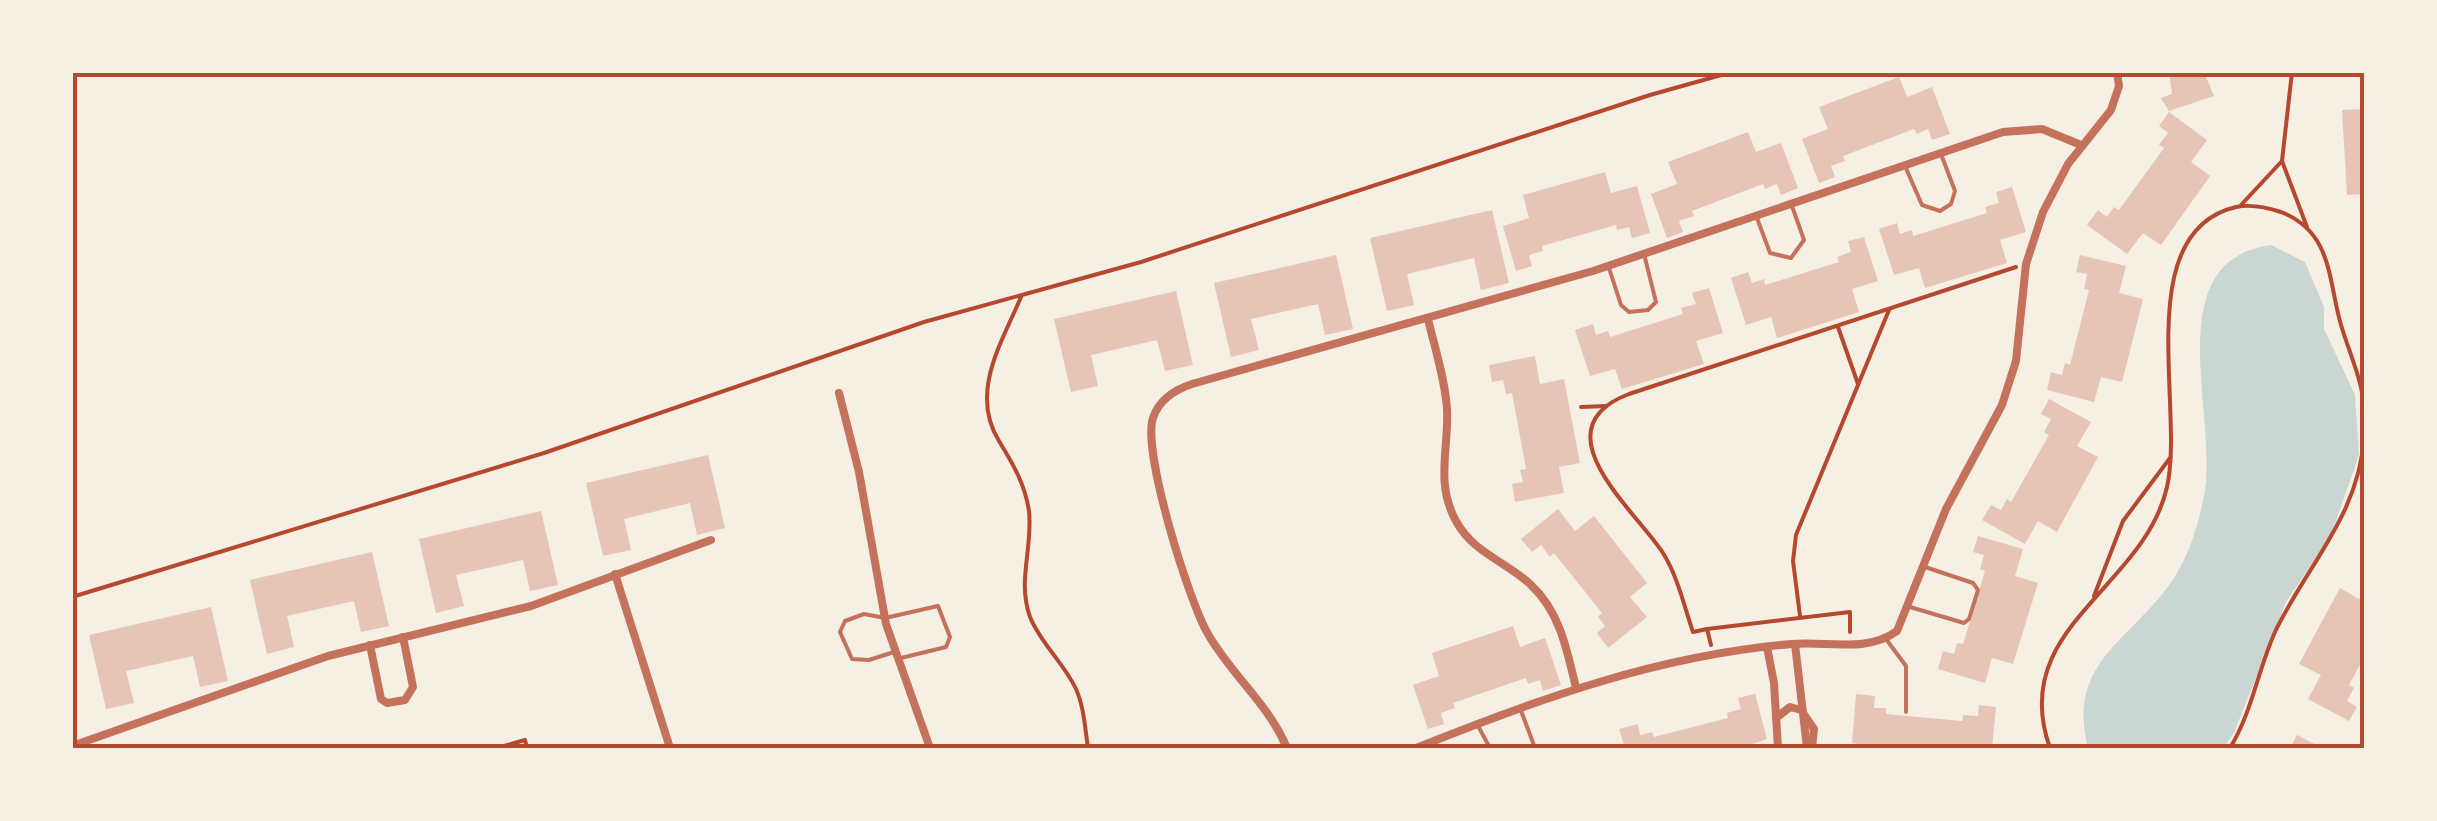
<svg xmlns="http://www.w3.org/2000/svg" width="2437" height="821" font-family="'Open Sans',sans-serif">
  <rect width="100%" height="100%" fill="#f6efe4"/>
  <!-- water -->
  <path fill="#c9d6d2" d="M2271,245l34,17 19,45v22l31,66 4,60 -28,80 -45,67 -52,131 -11,15h-135c-22,-86 43,-107 84,-167 17,-25 26,-55 32,-85 16,-77 -49,-235 67,-251z"/>
  <!-- building -->
  <g fill="#e6c5b7">
    <path d="M2169,72h35l10,24 -45,15 -8,-13 11,-4z"/>
    <path d="M1899,77l8,20 25,-10 18,47 -18,6 -4,-11 -11,5 -3,-5 -71,27 2,5 -14,5 4,11 -16,6 -17,-44 26,-10 -9,-22z"/>
    <path d="M2364,109v85l-17,1 -5,-85z"/>
    <path d="M2169,112l38,28 -16,22 19,14 -49,69 -18,-12 -16,21 -40,-29 11,-15 9,7 7,-10 5,3 45,-62 -5,-3 9,-12 -9,-7z"/>
    <path d="M1748,132l8,20 25,-9 17,45 -17,7 -4,-11 -12,5 -2,-5 -71,27 2,5 -15,5 4,11 -16,6 -16,-44 26,-10 -9,-22z"/>
    <path d="M1605,172l6,21 26,-7 13,47 -18,5 -3,-11 -12,3 -1,-5 -74,21 1,5 -14,4 3,11 -16,5 -13,-45 26,-8 -6,-23z"/>
    <path d="M2012,187l14,45 -26,8 7,23 -82,25 -6,-20 -25,7 -15,-46 18,-6 3,11 12,-4 1,6 74,-23 -2,-6 14,-4 -3,-11z"/>
    <path d="M1492,210l17,73 -28,7 -7,-32 -67,16 7,31 -27,6 -17,-73z"/>
    <path d="M1864,237l14,44 -26,8 7,23 -82,26 -6,-21 -25,8 -15,-47 17,-6 4,11 12,-4 1,6 74,-23 -2,-5 14,-5 -3,-11z"/>
    <path d="M1336,255l17,74 -28,6 -7,-31 -67,15 8,31 -28,7 -17,-74z"/>
    <path d="M2080,255l46,11 -7,27 24,6 -21,83 -21,-5 -7,25 -47,-12 4,-18 11,3 3,-12 5,2 19,-75 -5,-1 3,-15 -11,-2z"/>
    <path d="M1709,288l14,45 -27,8 8,23 -82,25 -7,-20 -25,7 -15,-46 18,-6 3,11 12,-4 2,6 73,-23 -2,-6 15,-4 -4,-11z"/>
    <path d="M1176,291l17,74 -28,6 -8,-31 -66,15 7,31 -27,6 -17,-73z"/>
    <path d="M1535,356l5,28 24,-5 16,84 -21,4 5,26 -49,9 -3,-18 11,-2 -3,-12 6,-1 -14,-76 -6,1 -3,-14 -11,2 -3,-17z"/>
    <path d="M2049,399l42,23 -14,24 21,11 -41,75 -19,-11 -13,23 -43,-24 9,-15 10,5 6,-11 4,3 38,-67 -5,-3 7,-13 -10,-5z"/>
    <path d="M708,455l17,73 -28,7 -7,-32 -66,16 7,31 -28,6 -17,-73z"/>
    <path d="M1558,509l17,22 19,-15 53,67 -17,14 17,20 -39,31 -11,-15 8,-7 -7,-9 4,-4 -48,-60 -4,4 -9,-12 -9,7 -11,-13z"/>
    <path d="M541,511l17,74 -28,6 -7,-31 -67,15 8,31 -28,7 -17,-74z"/>
    <path d="M1978,536l45,13 -8,27 23,7 -25,81 -21,-6 -7,25 -47,-14 5,-18 11,3 3,-11 6,1 22,-73 -5,-2 4,-14 -11,-3z"/>
    <path d="M372,552l17,74 -28,6 -7,-31 -67,15 7,31 -27,7 -17,-74z"/>
    <path d="M2340,588l19,11 5,-10v68l-15,28 5,3 -7,13 10,6 -8,14 -41,-22 13,-24 -22,-11z"/>
    <path d="M211,607l17,74 -28,6 -7,-31 -67,15 8,32 -28,6 -17,-74z"/>
    <path d="M1513,626l7,21 25,-9 16,47 -18,6 -3,-11 -12,4 -2,-6 -73,25 2,5 -14,5 3,11 -16,5 -15,-44 26,-9 -7,-23z"/>
    <path d="M1755,694l12,45 -26,9h-116l-6,-19 19,-5 2,11 12,-3 2,5 74,-19 -1,-5 14,-4 -3,-11z"/>
    <path d="M1856,694l19,2 -1,12h12v6l76,7 1,-6 15,1 1,-11 17,2 -4,41h-114l-26,-5z"/>
    <path d="M2297,735l25,13h-32z"/>
  </g>
  <g fill="none" stroke-linecap="round" stroke-linejoin="round">
    <!-- path -->
    <g stroke="#b5482f" stroke-width="4">
      <path d="M2292,72l-10,89 25,66"/>
      <path d="M2241,205l41,-44"/>
      <path d="M1021,297c-19,45 -52,96 -22,144 14,23 26,43 30,70 4,37 -12,70 1,106 11,27 34,46 46,72 8,18 9,39 12,59"/>
      <path d="M1838,327l20,57"/>
      <path d="M1581,407l25,-1"/>
      <path d="M2094,596l29,-75 47,-63"/>
      <path d="M72,597l472,-144 380,-131 217,-60 509,-167 82,-23"/>
      <path d="M1800,616l-7,-55 3,-26 93,-225"/>
      <path d="M1707,629l143,-17v20"/>
      <path d="M1711,645l-4,-16 -14,3c-9,-26 -15,-55 -30,-79 -29,-44 -126,-124 -34,-159l387,-127"/>
      <path d="M497,748l28,-8 2,8"/>
      <path d="M2050,748c-43,-120 94,-159 117,-261 18,-78 -37,-255 69,-280 15,-3 30,0 45,5 52,20 47,69 60,113 8,27 20,52 23,80"/>
      <path d="M2230,748c22,-36 28,-78 45,-116 32,-67 85,-118 89,-196"/>
    </g>
    <!-- service -->
    <g stroke="#c5725c" stroke-width="4">
      <path d="M1905,166l17,39 18,6 11,-7 4,-13 -14,-37"/>
      <path d="M1757,218l13,35 21,5 13,-18 -12,-34"/>
      <path d="M1609,268l12,37 8,7 19,-2 8,-8 -12,-48"/>
      <path d="M1910,607l54,16 5,-4 9,-29 -5,-7 -51,-17"/>
      <path d="M1886,639l20,27v46"/>
      <path d="M894,652l-25,8 -17,-1 -12,-27 5,-11 19,-7 21,4 53,-12 12,31 -4,10 -45,11"/>
      <path d="M1520,708l15,40"/>
      <path d="M1478,726l12,22"/>
    </g>
    <!-- minor -->
    <g stroke="#c5725c" stroke-width="8">
      <path d="M1428,319c7,30 17,60 19,90 2,40 -12,74 9,112 17,32 50,40 75,64 29,27 36,65 45,103"/>
      <path d="M839,393l20,79 27,152 44,124"/>
      <path d="M615,574l55,174"/>
      <path d="M1795,644l12,104"/>
      <path d="M370,645l11,54 6,4 18,-3 8,-13 -10,-50"/>
      <path d="M1767,647l7,36 4,65"/>
      <path d="M1776,718l14,-11 11,3 13,19 -2,19"/>
      <path d="M72,746l256,-90 203,-50 180,-66"/>
      <path d="M1287,748c-19,-45 -55,-72 -79,-114 -19,-32 -66,-183 -55,-216 6,-18 21,-28 39,-34l401,-113 410,-139 39,-3 39,16"/>
      <path d="M1416,748c122,-49 244,-93 376,-104 35,-3 75,9 105,-13l49,-122 56,-104 14,-44 10,-97 17,-52 25,-48 43,-54 8,-24 -2,-14"/>
    </g>
  </g>
  <!-- border -->
  <rect width="2437" height="821" fill="none" stroke="#f6efe4" stroke-width="150"/>
  <rect x="75" y="75" width="2287" height="671" fill="none" stroke="#b5482f" stroke-width="4"/>
</svg>
